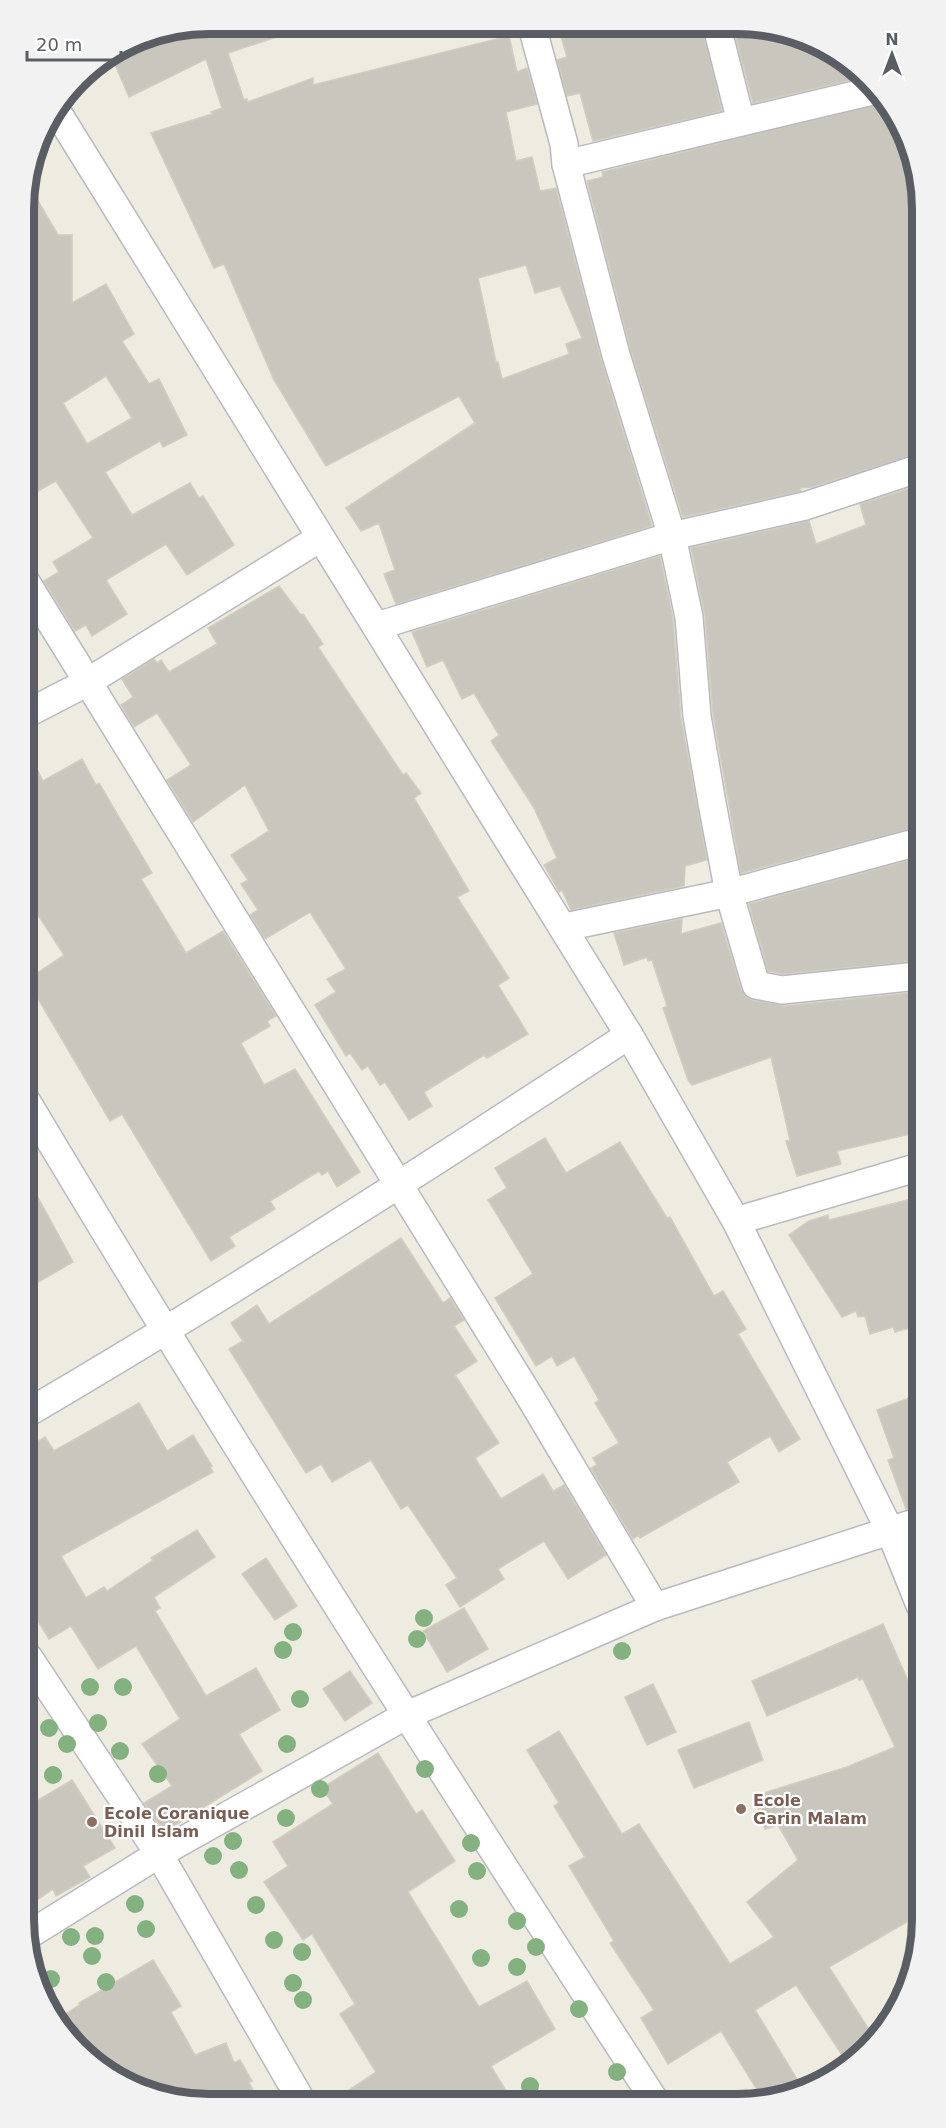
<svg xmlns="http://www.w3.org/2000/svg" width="946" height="2128" font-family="'DejaVu Sans',sans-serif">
  <rect width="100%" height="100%" fill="#eeebe1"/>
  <!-- building -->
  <g fill="#c9c6be" stroke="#d3cdbf" stroke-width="1.5" fill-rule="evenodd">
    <path d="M210,24l90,1 1,4 -73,24 16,47 3,-1 1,3 65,-24v7l196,-49 8,36 10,-4 10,36 -31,8 10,49 16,-4 8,34 16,-3 45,171 51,167 -256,78 -12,-30 11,-4 -16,-47 -18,8 -15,-23 129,-85 -16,-27 -133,70 -52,-86 -50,-116 -10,4 -63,-135 61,-19 -1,-2 11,-4 -16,-49 -77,38 -18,-42 28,-17zM526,265l9,28 25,-7 22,52 -16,6 3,10 -67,25 -4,-17h-2l-18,-84z"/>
    <path d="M558,26l144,1 20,84 -129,30 -13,-48 -13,3 -10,-36 10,-3z"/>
    <path d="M733,27l39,1 87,42 5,7 -111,26z"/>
    <path d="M886,102l30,59 1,293 -105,33 -12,1 1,3 -118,26 -52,-166 -44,-170 16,-4 -1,-5z"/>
    <path d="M28,184l30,51h14v68l34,-19 28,50 -12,7 27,43 10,-5 28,56 -24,12 -3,-6 -55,31 27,43 58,-32 9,15 4,-2 31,49 -47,30 -21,-31 -60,36 21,34 -35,22 -6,-11 -11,6 -31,-50 15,-9 -6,-10 40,-24 -37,-57 -31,17 -1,-301zM106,376l26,42 -45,26 -24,-41z"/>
    <path d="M917,486l-4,103 4,16 1,222 -177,46 -28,-159 -8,-98 -14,-68 118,-27 7,23 50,-19 -6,-21z"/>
    <path d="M660,556l13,63 8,100 26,141 -22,6 -1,20 -113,24 -9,-20 -3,2 -15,-27 13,-7 -23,-50 -43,-67 8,-6 -25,-42 -12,6 -19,-39 -16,7 -15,-35z"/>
    <path d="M279,586l22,29 2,-1 20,30 -5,3 85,128 3,-2 15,20 -7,5 55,93 -12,6 52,81 -11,7 30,49 -41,24 -3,-3 -60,37 8,14 -23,14 -24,-38 -5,3 -12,-19 -6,4 -12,-17 -4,3 -31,-51 21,-13 -9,-13 19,-10 -36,-57 -45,27 -15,-24 8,-5 -17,-26 7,-4 -17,-25 38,-24 -24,-46 -52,37 -26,-42 24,-15 -34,-52 -23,14 -13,-22 12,-8 -11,-18 32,-20 3,4 4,-3 8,12 48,-28 -9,-16z"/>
    <path d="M26,747l17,34 39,-22 14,26 3,-2 53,90 -11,6 45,74 37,-22 53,85 -9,5 3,5 -29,17 23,42 31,-16 65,103 -23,15 -9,-16 -6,4 -3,-4 -49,30 5,8 -46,28 6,9 -24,15 -89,-147 -12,7 -83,-141 37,-25 -37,-57z"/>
    <path d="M918,858v103l-135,13 -15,-3 -19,-67z"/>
    <path d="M682,919l-1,15 40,-11 20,66 5,8 7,3 31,6 134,-14 1,140 -82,19 4,13 -44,12 -11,-35 4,-1 -19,-83 -79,28 -4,-5 -25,-72 4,-2 -15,-46 -4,1 -1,-4 -23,8 -10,-32z"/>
    <path d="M545,1138l21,35 54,-31 47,76 3,-1 44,79 9,-5 23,38 -8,5 62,105 -21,13 -9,-16 -43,26 12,20 -99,56 -1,-3 -6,4 -42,-71 6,-3 -4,-7 26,-15 -24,-40 4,-3 -25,-44 -17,10 -5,-10 -16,10 -41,-68 38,-24 -45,-74 19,-12 -12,-20z"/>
    <path d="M28,1179l45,83 -45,26z"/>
    <path d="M919,1197l1,128 -25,7 -2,-5 -23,7 -5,-18 -7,1 -2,-6 -14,6 -53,-82 20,-14 19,-6 1,5z"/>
    <path d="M401,1238l42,65 7,-5 14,22 -10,6 23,35 -22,14 44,68 -24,15 26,41 42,-25 10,17 11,-6 42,70 -38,24 -24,-38 -46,28 6,10 -44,28 -14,-22 11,-7 -49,-73 -7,4 -30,-49 -39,22 -11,-18 -15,9 -77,-124 14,-8 -12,-18 26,-18 12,19z"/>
    <path d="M920,1394v112l-14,3 -18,-49 6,-2 -17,-48z"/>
    <path d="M139,1403l28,48 26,-16 19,31 -2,1 3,5 -152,84 25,42 18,-11 3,4 46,-31 -2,-2 46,-28 18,27 -61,40 6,11 -5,3 51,85 50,-28 24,42 -41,24 23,37 -98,61 -20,-29 28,-17 -30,-42 38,-25 -44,-73 -38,23 -27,-43 -22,13 -20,-33v-159l16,-10 9,14z"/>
    <path d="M266,1558l31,48 -22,14 -33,-46z"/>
    <path d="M464,1608l24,41 -41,23 -24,-41z"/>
    <path d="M883,1624l26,59 5,-2 7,15 1,217 -93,54 46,72 -27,25 -52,-79 -41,25 48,79 -18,9h-23l-41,-67 -53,33 -27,-46 13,-8 -44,-67 4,-2 -45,-75 16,-9 -31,-51 5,-3 -32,-53 32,-19 63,103 17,-10 91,140 44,-27 -27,-35 51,-42 -20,-35 -13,4 -11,-33 93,-29 48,-20 -32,-68 -4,1 -1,-3 -91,39 -15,-35z"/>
    <path d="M350,1671l22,32 -27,18 -22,-32z"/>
    <path d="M653,1684l23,48 -29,13 -22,-48z"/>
    <path d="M749,1722l14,38 -69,28 -16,-38z"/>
    <path d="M378,1753l38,61 6,-4 33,51 -47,31 71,115 48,-26 28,48 -64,37 20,33 -177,1 42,-28 -36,-58 15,-10 -43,-70 -9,6 -39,-58 24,-16 -15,-24 60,-38 -11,-16z"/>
    <path d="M72,1780l43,68 -32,18 7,11 -34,19 -3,-7 -23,16v-100z"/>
    <path d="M153,1960l28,46 -10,6 24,43 31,-12 8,20 6,-3 12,21 -3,2 10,17h-85l-87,-42 -31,-38 24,-15 -1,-2z"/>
  </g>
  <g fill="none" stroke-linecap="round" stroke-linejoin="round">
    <defs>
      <g id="minor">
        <path d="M532,26l32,118 2,20 50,191 56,181 17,81 8,99 15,87 17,90 27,92 26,5 136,-14"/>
        <path d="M717,27l24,95"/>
        <path d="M56,110l573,925 107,186 154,310 30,74"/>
        <path d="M566,164l310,-74"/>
        <path d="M26,582l507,820 122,205"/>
        <path d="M377,626l295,-90 133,-30 112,-37"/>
        <path d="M26,714l60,-31 234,-145"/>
        <path d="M565,927l164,-34 189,-51"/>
        <path d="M27,1102c201,337 413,667 626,996"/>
        <path d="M736,1221l183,-54"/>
        <path d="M29,1412c204,-120 403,-247 600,-377"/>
        <path d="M29,1658l130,196 142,246"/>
        <path d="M30,1934l129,-80 246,-138 250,-109 265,-86"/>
      </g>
    </defs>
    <!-- minor casing -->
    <use href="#minor" stroke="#b7babf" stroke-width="30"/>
    <!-- minor -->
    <use href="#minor" stroke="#fff" stroke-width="27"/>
  </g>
  <!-- trees -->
  <g fill="#83b17f">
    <circle cx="424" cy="1618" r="9"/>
    <circle cx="293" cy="1632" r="9"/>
    <circle cx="417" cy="1639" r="9"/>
    <circle cx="283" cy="1650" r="9"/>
    <circle cx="622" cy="1651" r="9"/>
    <circle cx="90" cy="1687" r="9"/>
    <circle cx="123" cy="1687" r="9"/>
    <circle cx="300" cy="1699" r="9"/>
    <circle cx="98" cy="1723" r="9"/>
    <circle cx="49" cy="1728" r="9"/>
    <circle cx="67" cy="1744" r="9"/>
    <circle cx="287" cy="1744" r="9"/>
    <circle cx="120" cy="1751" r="9"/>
    <circle cx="425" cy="1769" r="9"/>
    <circle cx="158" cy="1774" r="9"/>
    <circle cx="53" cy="1775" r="9"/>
    <circle cx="320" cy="1789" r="9"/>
    <circle cx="286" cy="1818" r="9"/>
    <circle cx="233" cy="1841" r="9"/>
    <circle cx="471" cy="1843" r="9"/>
    <circle cx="213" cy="1856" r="9"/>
    <circle cx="239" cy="1870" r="9"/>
    <circle cx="477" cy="1871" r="9"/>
    <circle cx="135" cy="1904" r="9"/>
    <circle cx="256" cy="1905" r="9"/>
    <circle cx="459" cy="1909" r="9"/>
    <circle cx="517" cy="1921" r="9"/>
    <circle cx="146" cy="1929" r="9"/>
    <circle cx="95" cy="1936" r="9"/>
    <circle cx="71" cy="1937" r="9"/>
    <circle cx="274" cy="1940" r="9"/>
    <circle cx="536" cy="1947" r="9"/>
    <circle cx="302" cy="1952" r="9"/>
    <circle cx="92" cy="1956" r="9"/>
    <circle cx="481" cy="1958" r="9"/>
    <circle cx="517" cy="1967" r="9"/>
    <circle cx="51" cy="1979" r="9"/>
    <circle cx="106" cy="1982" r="9"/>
    <circle cx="293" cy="1983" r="9"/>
    <circle cx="303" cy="2000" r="9"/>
    <circle cx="579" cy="2009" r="9"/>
    <circle cx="617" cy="2072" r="9"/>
    <circle cx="530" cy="2086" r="9"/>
  </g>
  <!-- markers -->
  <g fill="#8d6e63" stroke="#fff" stroke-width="2">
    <circle cx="741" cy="1809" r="6"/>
    <circle cx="92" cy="1822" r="6"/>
  </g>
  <g text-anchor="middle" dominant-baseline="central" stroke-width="4.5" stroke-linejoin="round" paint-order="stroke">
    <!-- education labels -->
    <g font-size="16" font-weight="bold" fill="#785e54" stroke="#fff" text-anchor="start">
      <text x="753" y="1800">Ecole<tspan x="753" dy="18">Garin Malam</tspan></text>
      <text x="104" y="1813">Ecole Coranique<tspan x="104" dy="18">Dinil Islam</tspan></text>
    </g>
  </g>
  <!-- crop -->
  <path d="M0 0H946V2128H0ZM209 34H737A175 175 0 0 1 912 209V1919A175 175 0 0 1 737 2094H209A175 175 0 0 1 34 1919V209A175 175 0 0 1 209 34Z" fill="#f2f2f3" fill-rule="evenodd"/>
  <path fill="none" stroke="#5a5e64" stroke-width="8" d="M209 34H737A175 175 0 0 1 912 209V1919A175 175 0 0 1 737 2094H209A175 175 0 0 1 34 1919V209A175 175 0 0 1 209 34Z"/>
  <!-- north arrow -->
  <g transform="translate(892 54)" stroke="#ffffff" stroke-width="4.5" paint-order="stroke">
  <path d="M0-4.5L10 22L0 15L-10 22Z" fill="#5a5e64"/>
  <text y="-9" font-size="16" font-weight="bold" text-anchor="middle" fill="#5a5e64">N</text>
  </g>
  <!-- scale -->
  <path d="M27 51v9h94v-9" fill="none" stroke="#5a5e64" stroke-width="3"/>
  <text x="36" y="51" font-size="18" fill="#5a5e64" stroke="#ffffff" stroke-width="4.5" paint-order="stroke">20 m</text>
</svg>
